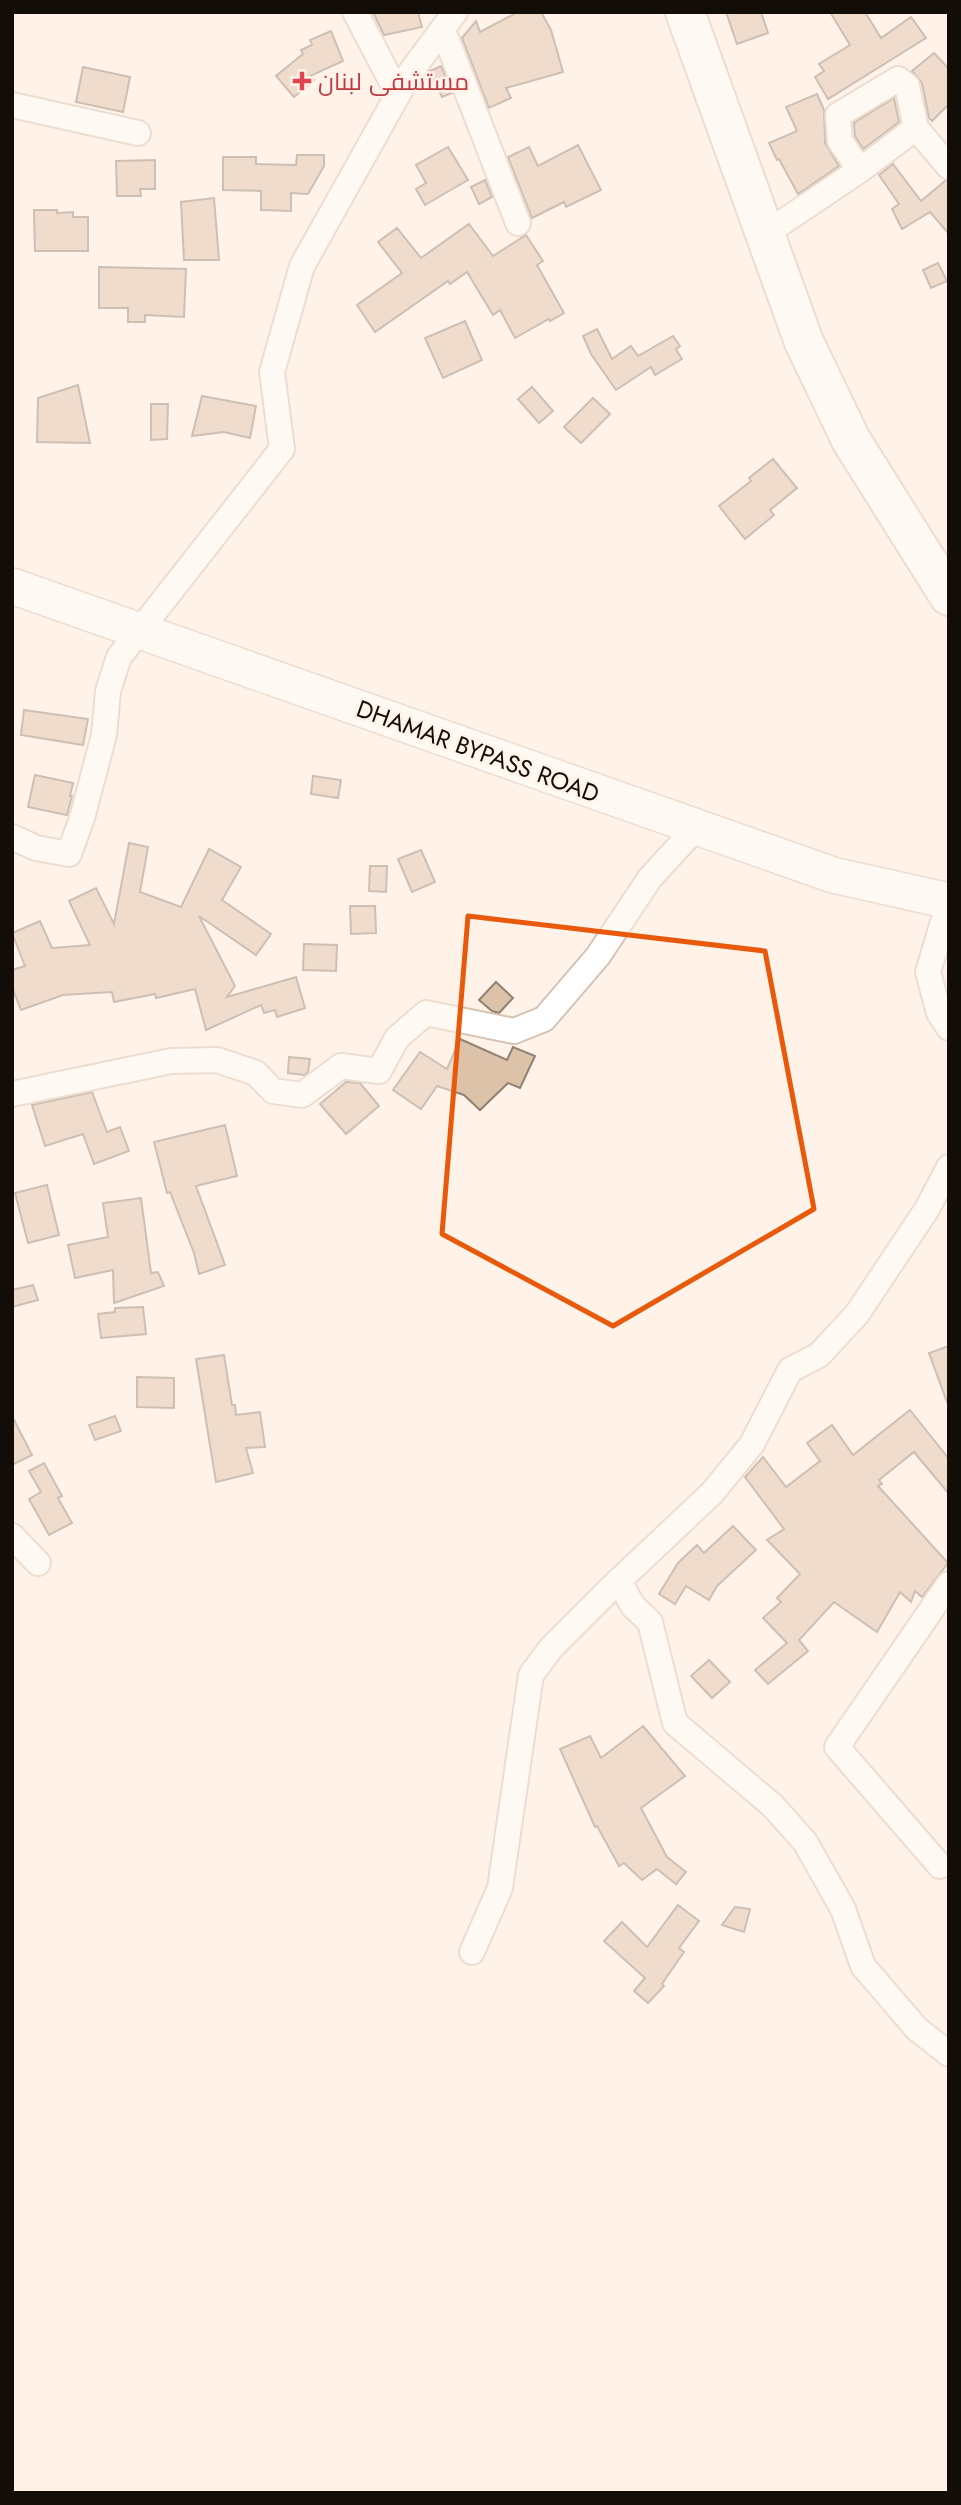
<svg xmlns="http://www.w3.org/2000/svg" width="961" height="2505" font-family="Jost,Cairo,sans-serif">
  <rect width="100%" height="100%" fill="#fff3e9"/>
  <!-- building -->
  <g fill="#ddc2aa" stroke="#928172" stroke-width="2">
    <path d="M373,12h45l4,15 -38,8z"/>
    <path d="M518,12h23l10,18 12,42 -57,16 5,10 -22,10 -27,-70 14,-17 4,11z"/>
    <path d="M726,12h35l7,21 -31,11z"/>
    <path d="M830,12h35l16,26 30,-21 15,21 -98,61 -13,-22 9,-6 -5,-7 31,-19z"/>
    <path d="M331,31l12,30 -33,15 4,4 -20,17 -18,-21 27,-22 -2,-4 11,-5 -2,-5z"/>
    <path d="M934,53l15,16v35l-17,17 -3,-3 -7,-35 -10,-12z"/>
    <path d="M441,66l11,27 -10,4 -12,-26z"/>
    <path d="M83,67l47,10 -7,35 -47,-10z"/>
    <path d="M817,94l7,16 1,33 14,23 -41,28 -19,-35 -2,1 -8,-17 28,-12 -11,-24z"/>
    <path d="M894,98l5,24 -36,27 -8,-13 -1,-13z"/>
    <path d="M578,145l23,45 -35,17 -2,-5 -32,16 -24,-61 21,-10 9,19z"/>
    <path d="M448,147l20,33 -43,25 -9,-16 10,-6 -10,-18z"/>
    <path d="M297,155h27v11l-16,28 -17,-1v18l-30,-1v-19l-38,-1v-33h33v7l40,1z"/>
    <path d="M155,160v29h-15l1,7h-24l-1,-35z"/>
    <path d="M893,164l28,37 24,-20h4v53l-19,-22 -28,17 -10,-20 7,-5 -20,-29z"/>
    <path d="M485,180l7,17 -13,7 -8,-17z"/>
    <path d="M214,198l5,62h-35l-3,-58z"/>
    <path d="M34,210h23v3l16,-1v5h15v34h-53z"/>
    <path d="M469,224l24,32 33,-21 17,26 -6,4 27,48 -14,8 -1,-2 -34,19 -15,-28 -7,5 -26,-43 -17,12 -2,-3 -73,51 -18,-27 45,-32 -24,-31 19,-14 24,30z"/>
    <path d="M938,263l9,18 -16,7 -8,-18z"/>
    <path d="M99,267l87,2 -2,48 -39,-2v7h-17v-14h-29z"/>
    <path d="M465,321l17,39 -39,18 -18,-40z"/>
    <path d="M597,329l15,30 19,-13 7,10 35,-20 7,10 -4,3 6,10 -27,16 -4,-8 -35,23 -25,-36 -8,-18z"/>
    <path d="M78,385l12,58 -53,-1 1,-44z"/>
    <path d="M532,387l21,24 -14,12 -21,-24z"/>
    <path d="M202,396l54,10 -6,32 -26,-6 -32,4z"/>
    <path d="M593,398l17,16 -29,29 -17,-16z"/>
    <path d="M151,404h17l-1,35 -16,1z"/>
    <path d="M773,459l24,29 -27,22 4,5 -29,24 -26,-33 32,-25 -2,-3z"/>
    <path d="M24,710l64,9 -5,26 -62,-10z"/>
    <path d="M35,775l38,8 -3,13h2l-5,19 -39,-8z"/>
    <path d="M313,776l28,4 -3,18 -27,-4z"/>
    <path d="M129,843l19,4 -8,45 41,15 28,-58 32,18 -19,33 49,34 -15,21 -57,-39 36,70 -8,11 69,-20 9,31 -28,9 -2,-7 -11,3 -3,-8 -55,25 -11,-41 -39,9 -1,-4 -41,8 -2,-10 -49,3 -42,15 -9,-23v-17l13,-4 -13,-33 28,-12 12,27 38,-3 -21,-44 27,-13 18,36z"/>
    <path d="M421,850l14,32 -23,10 -14,-33z"/>
    <path d="M370,866h17l-1,26 -17,-1z"/>
    <path d="M350,906h25l1,27 -25,1z"/>
    <path d="M304,944l33,1 -1,26 -33,-1z"/>
    <path d="M496,982l17,16 -14,15 -7,-2 -13,-11z"/>
    <path d="M460,1039l47,21 6,-13 22,9 -15,32 -12,-5 -28,27 -16,-15 -27,-9 -16,23 -28,-19 27,-38 27,17z"/>
    <path d="M289,1057l21,2 -2,13 -4,3 -16,-2z"/>
    <path d="M346,1082l14,1 19,23 -33,28 -26,-30z"/>
    <path d="M92,1092l15,40 13,-5 9,24 -35,13 -11,-30 -38,12 -13,-41z"/>
    <path d="M225,1125l12,51 -41,10 29,79 -26,9 -5,-21 -24,-61 -3,1 -13,-51z"/>
    <path d="M47,1185l12,50 -31,8 -13,-50z"/>
    <path d="M141,1198l10,75 7,-1 6,14 -50,17 -1,-33 -38,8 -7,-33 40,-8 -5,-34z"/>
    <path d="M33,1285l5,15 -26,7v-17z"/>
    <path d="M143,1307l3,27 -45,4 -3,-24 17,-2v-4z"/>
    <path d="M949,1346v55l-2,1 -18,-49z"/>
    <path d="M224,1355l8,50h3l1,10 24,-3 5,35 -19,1 7,25 -37,9 -20,-123z"/>
    <path d="M137,1377l37,1v30l-37,-1z"/>
    <path d="M910,1410l39,49v35l-35,-42 -35,28 3,4 -4,2 70,77 -26,34 -7,-6 -4,11 -11,-10 -23,40 -43,-30 -35,38 9,11 -40,33 -13,-14 32,-27 -24,-25 18,-16 -4,-4 23,-24 -33,-34 17,-11 -39,-52 18,-20 23,30 34,-26 -13,-18 25,-18 21,30z"/>
    <path d="M12,1416l20,39 -20,10z"/>
    <path d="M115,1416l6,15 -26,9 -6,-15z"/>
    <path d="M44,1463l18,33 -4,2 14,25 -23,12 -20,-36 12,-7 -12,-21z"/>
    <path d="M733,1526l23,24 -39,36 -8,14 -23,-14 -11,18 -16,-10 19,-31 19,-18 7,8z"/>
    <path d="M709,1660l21,22 -18,16 -21,-22z"/>
    <path d="M643,1726l42,50 -44,32 26,49 19,15 -10,12 -19,-15 -15,11 -18,-17 -5,3 -22,-40 -2,1 -35,-78 30,-13 11,22z"/>
    <path d="M678,1905l21,16 -20,27 5,4 -22,32 2,2 -16,17 -14,-12 11,-13 -41,-37 18,-19 25,25z"/>
    <path d="M735,1907l15,2 -6,23 -22,-7z"/>
  </g>
  <g fill="none" stroke-linecap="round" stroke-linejoin="round">
    <defs>
      <g id="street">
        <path d="M355,12l43,82"/>
        <path d="M443,30l75,193"/>
        <path d="M12,105l126,28"/>
        <path d="M860,170l-20,-29 -2,-26 60,-36 9,7 9,42 33,39"/>
        <path d="M765,234l95,-64 56,-42"/>
        <path d="M12,837l24,11 33,6 13,-36 22,-83 4,-44 11,-34 163,-208 -10,-77 30,-106 108,-193 45,-61"/>
        <path d="M949,902l-21,70 11,41 10,15"/>
        <path d="M12,1094l159,-33 46,-1 39,13 17,18 29,4 39,-29 38,5 18,-33 29,-25 88,18 30,-12 54,-63 52,-78 46,-50"/>
        <path d="M12,1536l26,27"/>
        <path d="M619,1581l14,25 17,16 25,101 98,83 32,36 38,67 20,57 54,63 32,25"/>
        <path d="M940,1866l-103,-119 112,-163"/>
        <path d="M472,1952l28,-64 31,-213 20,-27 57,-57 104,-98 40,-49 38,-74 29,-15 38,-41 70,-105 22,-42"/>
      </g>
      <path id="secondary" d="M12,586l821,289 116,26"/>
      <path id="primary" d="M685,12l119,330 47,98 98,156"/>
    </defs>
    <!-- street casing -->
    <use href="#street" stroke="#d6c3b3" stroke-width="28"/>
    <!-- secondary casing -->
    <use href="#secondary" stroke="#d6c3b3" stroke-width="38"/>
    <!-- primary casing -->
    <use href="#primary" stroke="#d6c3b3" stroke-width="42"/>
    <!-- street -->
    <use href="#street" stroke="#fff" stroke-width="24"/>
    <!-- secondary -->
    <use href="#secondary" stroke="#fff" stroke-width="35"/>
    <!-- primary -->
    <use href="#primary" stroke="#fff" stroke-width="38"/>
  </g>
  <!-- marked area -->
  <path d="M0 0H961V2505H0ZM468,916l297,35 49,258 -201,117 -171,-92z" fill="#fff3e9" fill-opacity=".55" fill-rule="evenodd"/>
  <path fill="none" stroke="#e8590c" stroke-width="5" stroke-linejoin="round" d="M468,916l297,35 49,258 -201,117 -171,-92z"/>
  <!-- markers -->
  <path fill="#e0444e" stroke="#fff3e9" stroke-width="2.5" d="M298.5 70.5h7v7h7v7h-7v7h-7v-7h-7v-7h7z"/>
  <g text-anchor="middle" dominant-baseline="central" stroke-width="5" stroke-linejoin="round" paint-order="stroke">
    <!-- health labels -->
    <g font-size="24" fill="#be3a42" stroke="#fff3e9" text-anchor="start">
      <text x="318" y="81">مستشفى لبنان</text>
    </g>
    <!-- street labels -->
    <g font-size="24" fill="#130d08" stroke="#fff3e9">
      <text transform="translate(478 751) rotate(20)">DHAMAR BYPASS ROAD</text>
    </g>
  </g>
  <!-- border -->
  <rect width="961" height="2505" fill="none" stroke="#130d08" stroke-width="28"/>
</svg>
